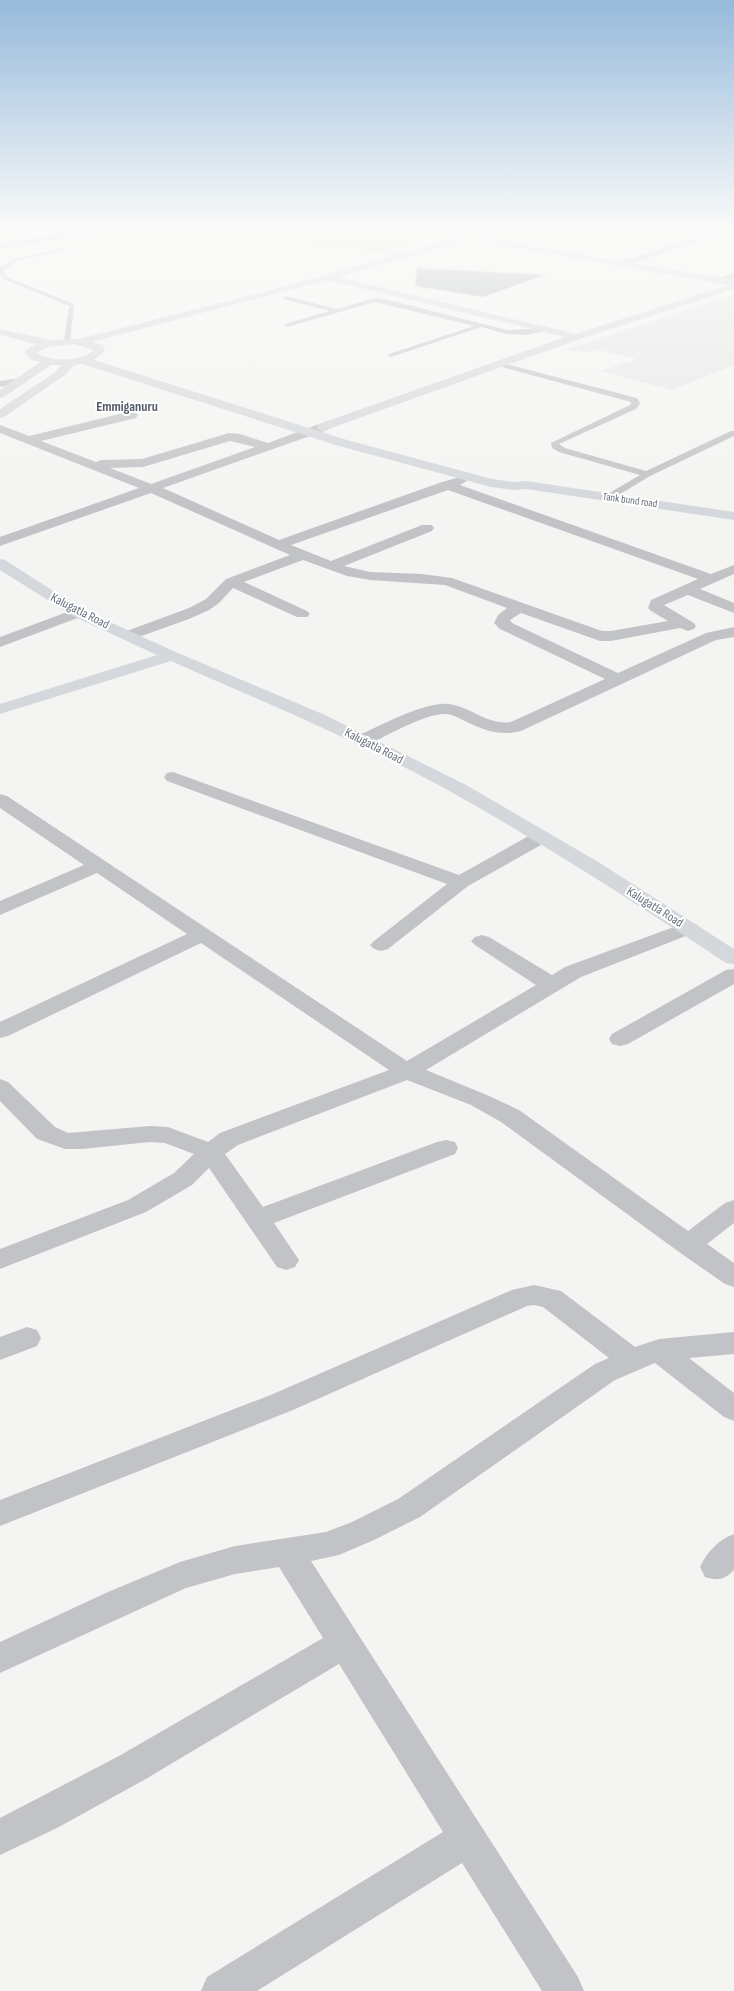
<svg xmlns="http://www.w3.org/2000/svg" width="734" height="1991" font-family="'Sofia Sans Condensed',sans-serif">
  <rect width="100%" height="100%" fill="#f4f5f2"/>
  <!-- built -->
  <path fill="#e5e6e5" d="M734,294v71l-62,25 -71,-19 36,-12 -42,-10 -8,3 -22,-2z"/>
  <!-- green -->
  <path fill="#d5dbd3" d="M274,229h166l-32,6 7,6 -33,11 -60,-6z"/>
  <!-- building -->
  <path fill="#a7adb3" stroke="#d6d6d4" d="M417,268l128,7 -62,22 -68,-11z"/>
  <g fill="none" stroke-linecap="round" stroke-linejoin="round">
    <!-- lane -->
    <g fill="#c1c3c6" fill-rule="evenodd">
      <path d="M65,247l2,1v2l-50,11 -14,10 4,6 67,27 -4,37 -3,2 -3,-2 5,-35 -66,-27 -3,-3v-9l13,-8z"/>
      <path d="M285,296l52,13 38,-11 10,1 122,31c8,0 40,-2 43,0l-25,5 -18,-1 -26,-7 -90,30 -3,-2 1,-1 85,-28 -99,-24 -88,25 -3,-2 1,-1 45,-13 -47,-12v-2z"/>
      <path d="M498,362l139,36 3,5 -4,6 -77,35 6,4 81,23 85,-40h3v5l-84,40 -38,23h-6v-4l34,-20 -81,-23 -7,-4 -1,-5 79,-38 1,-3 -133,-36z"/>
    </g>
    <!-- street -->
    <g fill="#c1c3c6" fill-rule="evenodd">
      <path d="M88,229h6l2,2 -4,3 -92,15v-6z"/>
      <path d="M718,229h13l-105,37 -3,1 -5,-3 2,-2z"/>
      <path d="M734,272v6l-15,6 -5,-3z"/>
      <path d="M20,378l4,1 2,2 -2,2 -24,4v-6z"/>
      <path d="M132,411l4,1 2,3 -2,3 -95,23 55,21 5,-2 41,-1 87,-26 11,1 28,9 51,-19h8l2,3 -2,3 -164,58 116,52 163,-58 18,-5 5,1 2,3 -7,4 251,89 23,-9v9l-34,15 34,14v10l-46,-18 -24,10 30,18 2,3 -2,3 -6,2 -8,-3 -69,13h-11l-79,-28 -11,7 2,3 106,50 88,-40 28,-6v10l-18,3 -195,91c-20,5 -36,0 -54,-9 -6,-3 -13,-7 -20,-8 -19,-2 -59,21 -78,30l-6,1 -6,-1 -3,-4 3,-4c23,-10 68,-35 92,-32 22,3 40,22 62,18l94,-43 -105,-50 -6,-6 4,-8 9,-7 -62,-23 -75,-5 -23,-4 -44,-16 -59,22 63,29 3,3 -3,3h-10l-64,-29 -14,15 -10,7 -20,9 -53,19h-12l-2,-3 2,-3 65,-24 17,-9 20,-20 64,-24 -139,-62 -151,53v-9l139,-49 -139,-55v-8l29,11zM230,441l25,6 -104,37 -41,-16 33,-1zM448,490l250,89 -47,21 -3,8 3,3 17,10 -57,10h-9l-150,-53 -30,-4 -52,-2 -26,-6 88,-35 2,-3 -2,-3h-10l-91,36 -40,-16z"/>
      <path d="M78,608l5,2 3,3 -3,3 -83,31v-10z"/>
      <path d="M173,772l286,103 75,-42 7,-2 7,2 3,4 -3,4 -80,45 -80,63 -7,2 -7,-2 -4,-4 4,-4 73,-57 -280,-103 -3,-4 3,-4z"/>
      <path d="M0,794l7,2 400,265 129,-76 -61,-40 -4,-4 4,-4 7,-2 7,2 63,38 13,-8 117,-43 7,-2 7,2 3,4 -3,4 -115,45 -155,93 61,25 32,15 169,121 37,-28 9,-3v23l-27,21 27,19v24l-9,-3 -46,-32 -178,-130 -30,-17 -64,-25 -169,65 -13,9 38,53 174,-65 9,-2 9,2 3,6 -3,6 -181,69 25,37 -4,7 -9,3 -9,-3 -68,-99 -17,17 -46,27 -146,57v-20l128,-49 46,-27 20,-19 -29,-11 -15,-1 -68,7h-17l-28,-10 -37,-38v-22l8,3 47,45 13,6 82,-7 18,1 40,15 12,-9 169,-63 -188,-127 -193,93 -8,2v-16l187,-88 -90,-61 -97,42v-14l84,-36 -84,-57z"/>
      <path d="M734,969v15l-106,60 -8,2 -8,-2 -3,-5 3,-5 114,-64z"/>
      <path d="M534,1285l27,6 74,56 24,-8 75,-7v22l-45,4 45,35v28l-10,-4 -69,-54 -40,17 -195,137 -46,23 -35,15 -28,6 267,416 6,14h-42l-80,-128 -205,128h-56l6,-14 236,-145 -104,-168 -195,116 -87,48 -57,27v-37l119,-62 204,-118 -44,-71 -44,7 -49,14 -186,85v-31l108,-50 72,-30 55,-16 91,-14 26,-10 46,-23 197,-135 14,-6 -66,-51 -9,-2 -7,1 -234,104 -293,116v-26l273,-106 239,-104z"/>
      <path d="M27,1327l10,3 4,8 -4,8 -37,14v-23z"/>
      <path d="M734,1534v36c-10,10 -16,11 -29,7l-5,-10c7,-15 18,-27 34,-33z"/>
    </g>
    <!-- secondary -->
    <g fill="#d4d7db" fill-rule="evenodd">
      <path d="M461,236l3,1v4l-126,36 238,57 152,-49 -240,-42 -3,-1v-4l249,42v9l-154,50 -257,92 -4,-1 -2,-3 2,-3 246,-87 -238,-57 -235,62 11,3 2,6 -11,9 253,80 145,39 22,3 12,-1 208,31v8l-208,-31 -12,1 -23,-3 -152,-41 -257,-82 -8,1 -9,10 -61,42 -4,1v-9l57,-38 4,-6h-10l-47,32 -4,1v-8l40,-28 -8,-2 -7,-6 2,-5 9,-5 -36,-9v-6l50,11 29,-1 192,-49zM74,344l20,6c-13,12 -44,12 -58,3l12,-6z"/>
      <path d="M0,559l5,1 78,50 95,43 147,62 141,70 134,78 134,86v15l-8,-1c-89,-59 -179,-117 -273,-170 -90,-50 -187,-90 -282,-132l-171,53v-10l157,-49 -84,-39 -73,-46z"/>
    </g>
  </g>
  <!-- sky -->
  <linearGradient id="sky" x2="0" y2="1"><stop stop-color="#96badb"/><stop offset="0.45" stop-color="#fafaf9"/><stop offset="1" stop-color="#fafaf9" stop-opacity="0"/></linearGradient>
  <rect width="734" height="508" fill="url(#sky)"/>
  <g text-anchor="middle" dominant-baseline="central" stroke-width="4" stroke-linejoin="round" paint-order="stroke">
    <!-- far-street labels -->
    <g font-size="11" fill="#67727f" stroke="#fff">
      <text transform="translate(630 500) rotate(8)">Tank bund road</text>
    </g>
    <!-- street labels -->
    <g font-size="13" fill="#67727f" stroke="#fff">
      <text transform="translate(80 611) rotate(27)">Kalugatla Road</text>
      <text transform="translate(374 746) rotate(27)">Kalugatla Road</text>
      <text transform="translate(655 907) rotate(32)">Kalugatla Road</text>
    </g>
    <!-- far-district labels -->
    <g font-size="14" font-weight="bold" fill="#545c65" stroke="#fff">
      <text x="127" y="406">Emmiganuru</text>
    </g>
  </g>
</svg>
